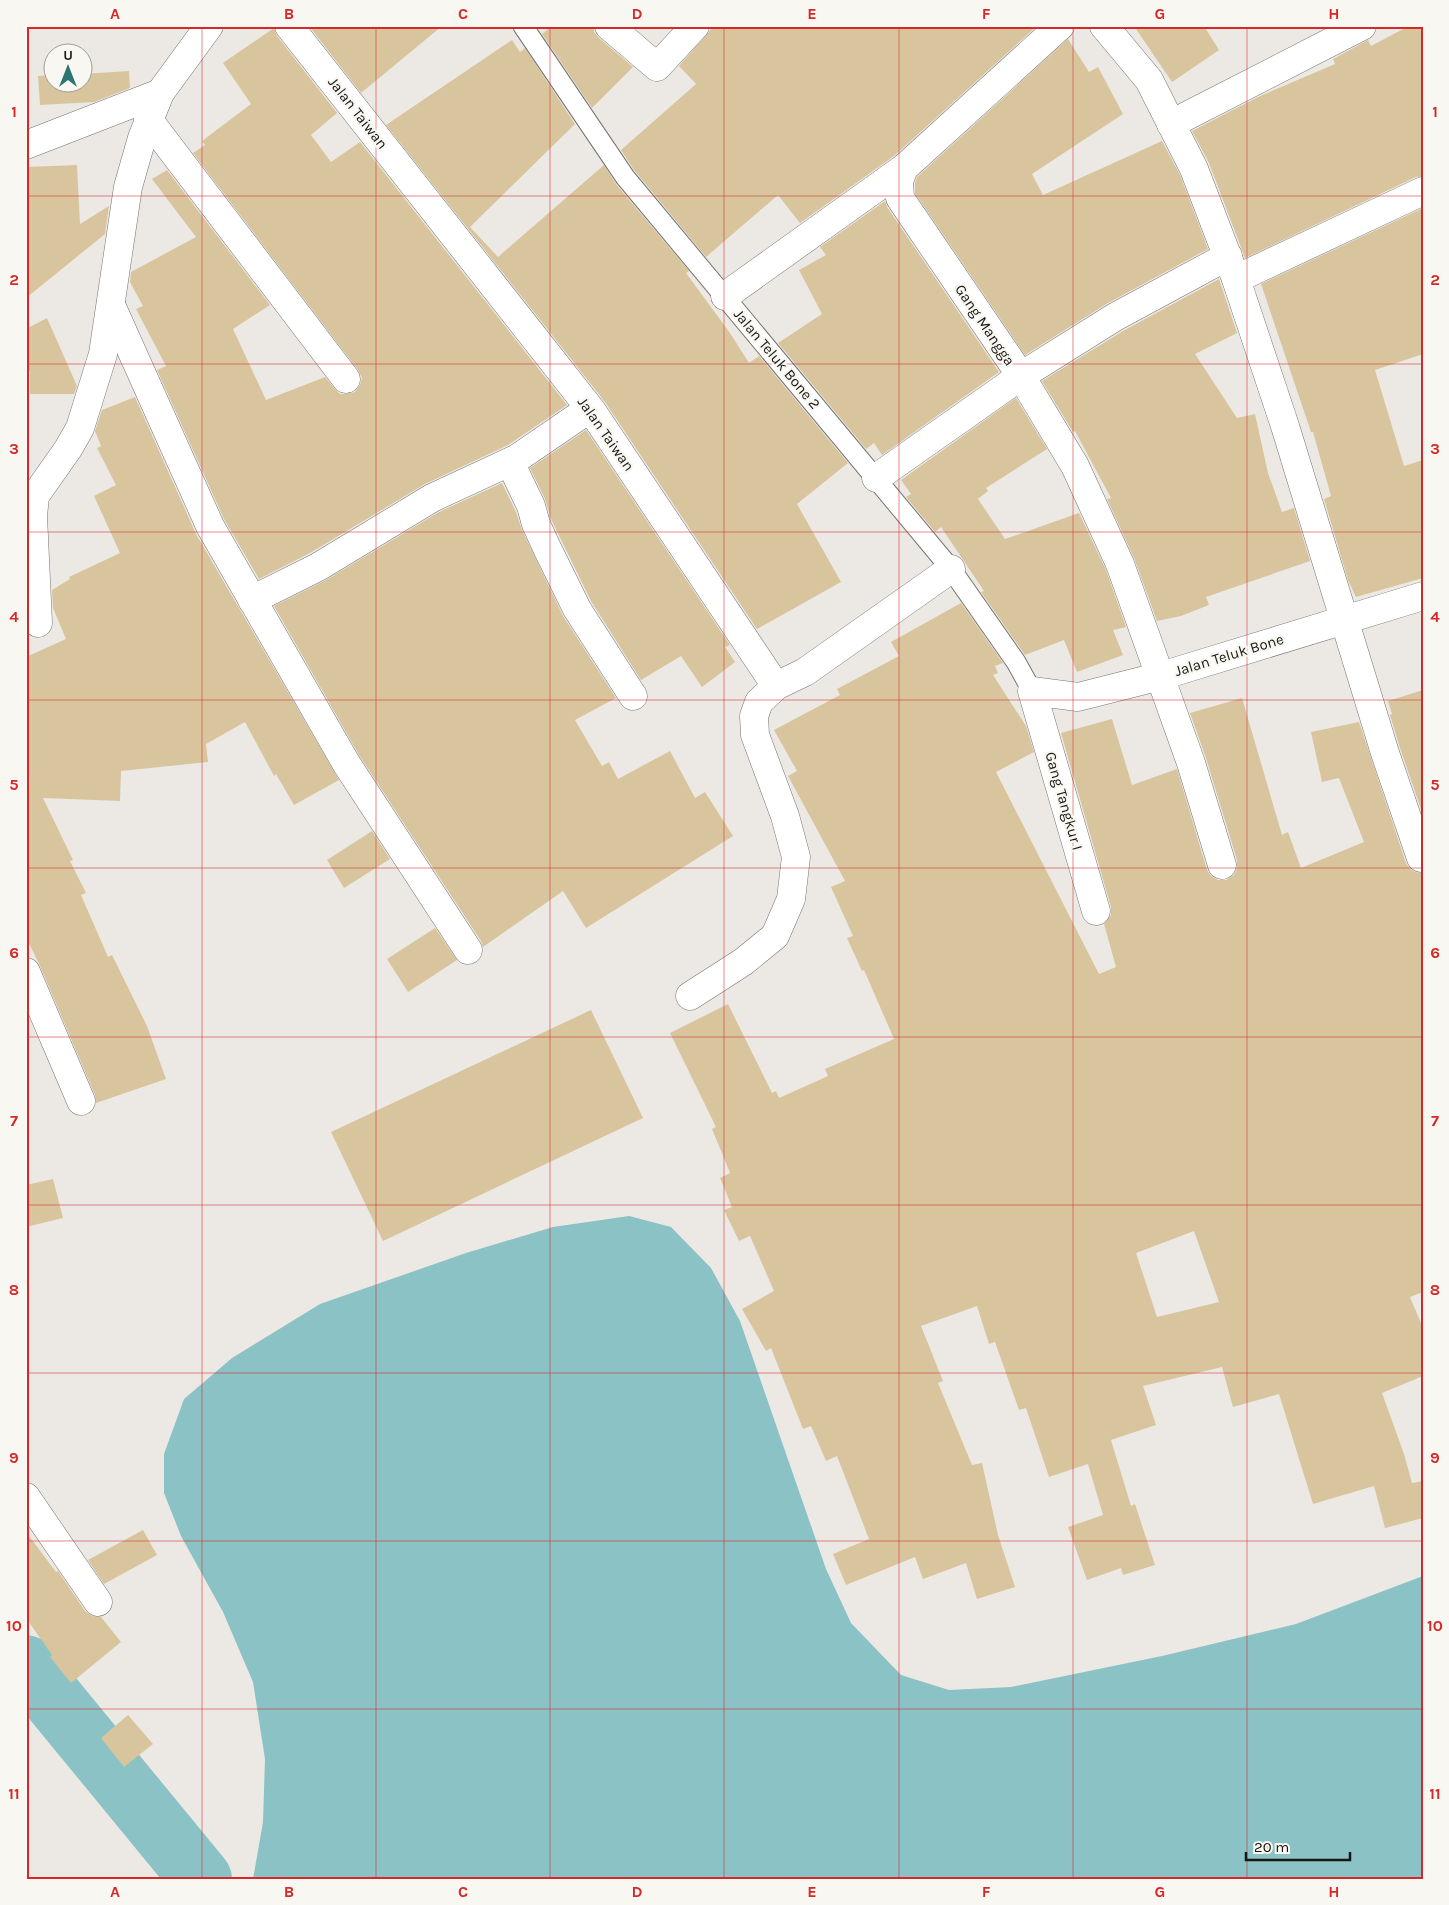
<svg xmlns="http://www.w3.org/2000/svg" width="1449" height="1905" font-family="Karla,sans-serif">
  <rect width="100%" height="100%" fill="#ece9e4"/>
  <!-- water -->
  <path fill="#8bc2c6" d="M629,1216l42,11 40,41 29,53 86,248 25,54 50,52 48,15 62,-3 151,-31 134,-32 127,-48v303h-1170l10,-57 2,-63 -12,-77 -30,-70 -42,-76 -17,-43v-39l20,-55 48,-41 88,-54 146,-51 87,-26z"/>
  <g fill="none" stroke-linecap="round" stroke-linejoin="round">
    <!-- river -->
    <path stroke="#8bc2c6" stroke-width="62" d="M26,1666l175,213"/>
  </g>
  <!-- building -->
  <g fill="#d8c59d" fill-rule="evenodd">
    <path d="M309,26h133l-81,67z"/>
    <path d="M552,26h42v6l5,6 34,29 -41,41 -50,-74z"/>
    <path d="M714,26h323l-143,130 -94,67 -22,-28 -72,62 -72,-87 -13,-20 75,-66 -17,-18z"/>
    <path d="M1134,26h70l15,24 -47,32z"/>
    <path d="M1409,26h14v150l-7,1 -171,81 -36,-95 -17,-32 66,-34 77,-33 -2,-5 35,-19 3,6z"/>
    <path d="M274,28l3,8 60,77 -26,22 20,27 29,-20 207,263 -59,40 -83,39 -115,69 -51,26 -35,-60 -67,-149 9,-4 -30,-57 7,-3 -13,-24 1,-10 65,-35 -44,-58 15,-9 103,135 -37,24 33,71 59,-23 9,11 6,6h7l8,-2 5,-7 2,-7 -4,-8 -165,-217 12,-8 -3,-4 49,-37 -28,-41z"/>
    <path d="M1068,39l21,33 9,-5 25,47 -91,60 11,21 119,-54 18,34 28,74 -100,54 -83,52 -110,-162v-10l2,-6z"/>
    <path d="M512,40l8,12 5,-4 50,76 -105,103 28,30 106,-92 12,19 73,87 -3,2 44,60 19,30 10,-7 89,107 -51,41 44,78 -84,47 -152,-227 -219,-277z"/>
    <path d="M129,71l1,17 -36,14 -54,3 -2,-29 14,-1v7h30v-8z"/>
    <path d="M77,165l3,59 29,-18 -4,28 -79,64v-131z"/>
    <path d="M885,201l2,6 112,165 -117,83 -8,-12 -8,6 -88,-106 44,-29 -23,-44 27,-15 -6,-8z"/>
    <path d="M1423,208v146l-48,16 29,96 19,-6v118l-67,19 -8,-17 -24,-81 7,-3 -18,-64h-2l-50,-148z"/>
    <path d="M1219,279l18,54 -42,21 42,64 18,-4 13,59 14,39 12,-4 16,53 -104,36 3,8 -28,11 -24,5 -23,-63 -27,-59 4,-1 -36,-67 -2,1 -31,-51 81,-50z"/>
    <path d="M47,318l30,68 -3,8h-44v-23l-4,2v-44z"/>
    <path d="M135,397l61,137 143,246 -45,25 -18,-31 -2,2 -29,-54 -39,22 2,18 -87,9 -1,30 -77,-3 30,62 -3,1 16,32 -5,2 27,62 4,-2 35,71 19,53 -70,24 -1,-8 -55,-129 -14,-29v-280l40,-18 -13,-31 -1,-18 18,-11 -1,-2 51,-24 -26,-57 22,-11 -19,-37 4,-2 -6,-15 7,-21z"/>
    <path d="M1016,398l31,51 -61,39 2,3 -10,8 27,40 74,-26 27,57 20,57 -13,3 10,25 -46,17 -13,-32 -39,15 -44,-63 3,-1 -43,-64 -6,5 -29,-35 5,-3 -10,-14z"/>
    <path d="M586,430l144,215 -5,2 10,15 -33,25 -21,-31 -40,24 -50,-79 -40,-82 -6,-20 -15,-31z"/>
    <path d="M502,483l14,29 6,18 41,86 53,82 -41,22 27,46 7,-4 9,17 52,-28 25,47 10,-6 28,44 -147,92 -23,-37 -80,56 -2,-6 -122,-186 -85,-149 52,-26 113,-68z"/>
    <path d="M961,603l42,60 -8,3 3,7 -5,2 33,51 8,26 -38,20 103,202 17,-7 -12,-43 7,-9v-8l-50,-174 51,-14 20,66 45,-16 30,101 4,6 7,4h8l8,-5 3,-7v-8l-31,-102 -16,-45 52,-15 40,137 6,-3 13,36 63,-26 -25,-64 -17,4 -11,-50 48,-10 47,141 5,7 7,3h5v419l-13,5 13,31v48l-41,17 22,61 8,29 11,-2v37l-38,10 -11,-42 -61,18 -34,-110 -46,13 -11,-40 -79,19 13,39 -45,15 20,66 4,-2 20,61 -32,10 -2,-7 -34,12 -19,-53 35,-12 -15,-51 -39,13 -23,-69 -7,2 -24,-68 -6,2 -12,-38 -56,20 22,55 -5,2 34,82 10,-2 16,72 17,52 -38,12 -11,-36 -43,16 -8,-22 -69,28 -13,-31 36,-15 -32,-83 -11,5 -15,-35 -8,3 -32,-81 -5,3 -24,-42 32,-18 -24,-55 -11,5 -15,-31 8,-3 -12,-29 10,-5 -18,-44 4,-2 -46,-94 58,-29 44,89 4,-2 3,7 49,-22 -3,-7 69,-30 -30,-69 -2,1 -15,-33 6,-2 -22,-49 14,-6 -57,-105 9,-5 -23,-41 66,-35 -3,-6 62,-33 -8,-14zM1194,1231l25,71 -62,15 -21,-64z"/>
    <path d="M1423,690v125l-23,-67 -10,-33 2,-1 -4,-13z"/>
    <path d="M372,831l18,28 -46,29 -17,-28z"/>
    <path d="M435,928l22,32 -49,32 -21,-33z"/>
    <path d="M591,1010l52,108 -260,123 -52,-109z"/>
    <path d="M53,1179l10,39 -37,9v-42z"/>
    <path d="M143,1530l14,25 -53,29 -16,-24z"/>
    <path d="M26,1532l30,40 2,-1 27,40 7,5 9,1 20,25 -50,41 -21,-26 2,-2 -26,-37z"/>
    <path d="M128,1715l25,29 -29,23 -23,-29z"/>
  </g>
  <g fill="none" stroke-linecap="round" stroke-linejoin="round">
    <defs>
      <path id="service" d="M523,26l102,151 326,392 65,93 16,29"/>
      <g id="minor">
        <path d="M289,26l303,385 184,275"/>
        <path d="M609,26l48,41 38,-41"/>
        <path d="M1060,26l-156,142 -5,13 1,17 121,178 54,90 45,98 71,199 31,102"/>
        <path d="M1104,26l45,54 45,89 42,110 49,147 100,327 36,105"/>
        <path d="M148,119l198,260"/>
        <path d="M1171,124l191,-98"/>
        <path d="M26,145l134,-52"/>
        <path d="M1236,279l187,-88"/>
        <path d="M725,296l179,-128"/>
        <path d="M111,305l99,221 136,237 122,187"/>
        <path d="M510,462l21,44 5,18 11,24 30,61 56,87"/>
        <path d="M876,478l145,-102 94,-59 113,-61"/>
        <path d="M252,600l66,-33 114,-69 84,-39 73,-50"/>
        <path d="M38,623l-5,-107 2,-20 33,-47 12,-21 23,-74 25,-167 14,-49 18,-45 49,-67"/>
        <path d="M1096,911l-64,-220 46,6 83,-21 262,-80"/>
        <path d="M26,972l55,129"/>
        <path d="M690,996l53,-34 32,-26 16,-37 5,-42 -11,-41 -30,-81 -1,-19 5,-14 17,-16 29,-14 146,-103"/>
        <path d="M26,1497l72,105"/>
      </g>
    </defs>
    <!-- service casing -->
    <use href="#service" stroke="#767470" stroke-width="21"/>
    <!-- minor casing -->
    <use href="#minor" stroke="#767470" stroke-width="29"/>
    <!-- service -->
    <use href="#service" stroke="#fff" stroke-width="19"/>
    <!-- minor -->
    <use href="#minor" stroke="#fff" stroke-width="28"/>
  </g>
  <!-- grid -->
  <path fill="none" stroke="#d62828" stroke-width="1" stroke-opacity="0.55" d="M202,26v1853M376,26v1853M550,26v1853M724,26v1853M899,26v1853M1073,26v1853M1247,26v1853M26,196h1397M26,364h1397M26,532h1397M26,700h1397M26,868h1397M26,1037h1397M26,1205h1397M26,1373h1397M26,1541h1397M26,1709h1397"/>
  <g text-anchor="middle" dominant-baseline="central" stroke-width="4.5" stroke-linejoin="round" paint-order="stroke">
    <!-- street labels -->
    <g font-size="15" fill="#181715" stroke="#f9f7f1">
      <text transform="translate(358 113) rotate(52)">Jalan Taiwan</text>
      <text transform="translate(985 325) rotate(56)">Gang Mangga</text>
      <text transform="translate(777 359) rotate(50)">Jalan Teluk Bone 2</text>
      <text transform="translate(606 434) rotate(55)">Jalan Taiwan</text>
      <text transform="translate(1229 655) rotate(-17)">Jalan Teluk Bone</text>
      <text transform="translate(1064 801) rotate(74)">Gang Tangkur I</text>
    </g>
  </g>
  <!-- border -->
  <rect width="1449" height="1905" fill="none" stroke="#f9f7f1" stroke-width="55"/>
  <!-- north arrow -->
  <g transform="translate(68 68)"><circle r="24" fill="#f9f7f1" stroke="#9f9d99"/>
  <path d="M0-4L9 19L0 12L-9 19Z" fill="#2d7570"/>
  <text y="-8" font-size="14" font-weight="bold" text-anchor="middle" fill="#181715">U</text>
  </g>
  <!-- scale -->
  <path d="M1246 1852v8h104v-8" fill="none" stroke="#181715" stroke-width="2.5"/>
  <text x="1254" y="1852" font-size="15" fill="#181715" stroke="#f9f7f1" stroke-width="4" paint-order="stroke">20 m</text>
  <rect x="28" y="28" width="1394" height="1850" fill="none" stroke="#d62828" stroke-width="2"/>
  <g font-size="16" text-anchor="middle" font-weight="bold" fill="#d62828">
    <text x="115" y="19">A</text>
    <text x="289" y="19">B</text>
    <text x="463" y="19">C</text>
    <text x="637" y="19">D</text>
    <text x="812" y="19">E</text>
    <text x="986" y="19">F</text>
    <text x="1160" y="19">G</text>
    <text x="1334" y="19">H</text>
    <text x="14" y="117">1</text>
    <text x="1435" y="117">1</text>
    <text x="14" y="285">2</text>
    <text x="1435" y="285">2</text>
    <text x="14" y="454">3</text>
    <text x="1435" y="454">3</text>
    <text x="14" y="622">4</text>
    <text x="1435" y="622">4</text>
    <text x="14" y="790">5</text>
    <text x="1435" y="790">5</text>
    <text x="14" y="958">6</text>
    <text x="1435" y="958">6</text>
    <text x="14" y="1126">7</text>
    <text x="1435" y="1126">7</text>
    <text x="14" y="1295">8</text>
    <text x="1435" y="1295">8</text>
    <text x="14" y="1463">9</text>
    <text x="1435" y="1463">9</text>
    <text x="14" y="1631">10</text>
    <text x="1435" y="1631">10</text>
    <text x="14" y="1799">11</text>
    <text x="1435" y="1799">11</text>
    <text x="115" y="1897">A</text>
    <text x="289" y="1897">B</text>
    <text x="463" y="1897">C</text>
    <text x="637" y="1897">D</text>
    <text x="812" y="1897">E</text>
    <text x="986" y="1897">F</text>
    <text x="1160" y="1897">G</text>
    <text x="1334" y="1897">H</text>
  </g>
</svg>
